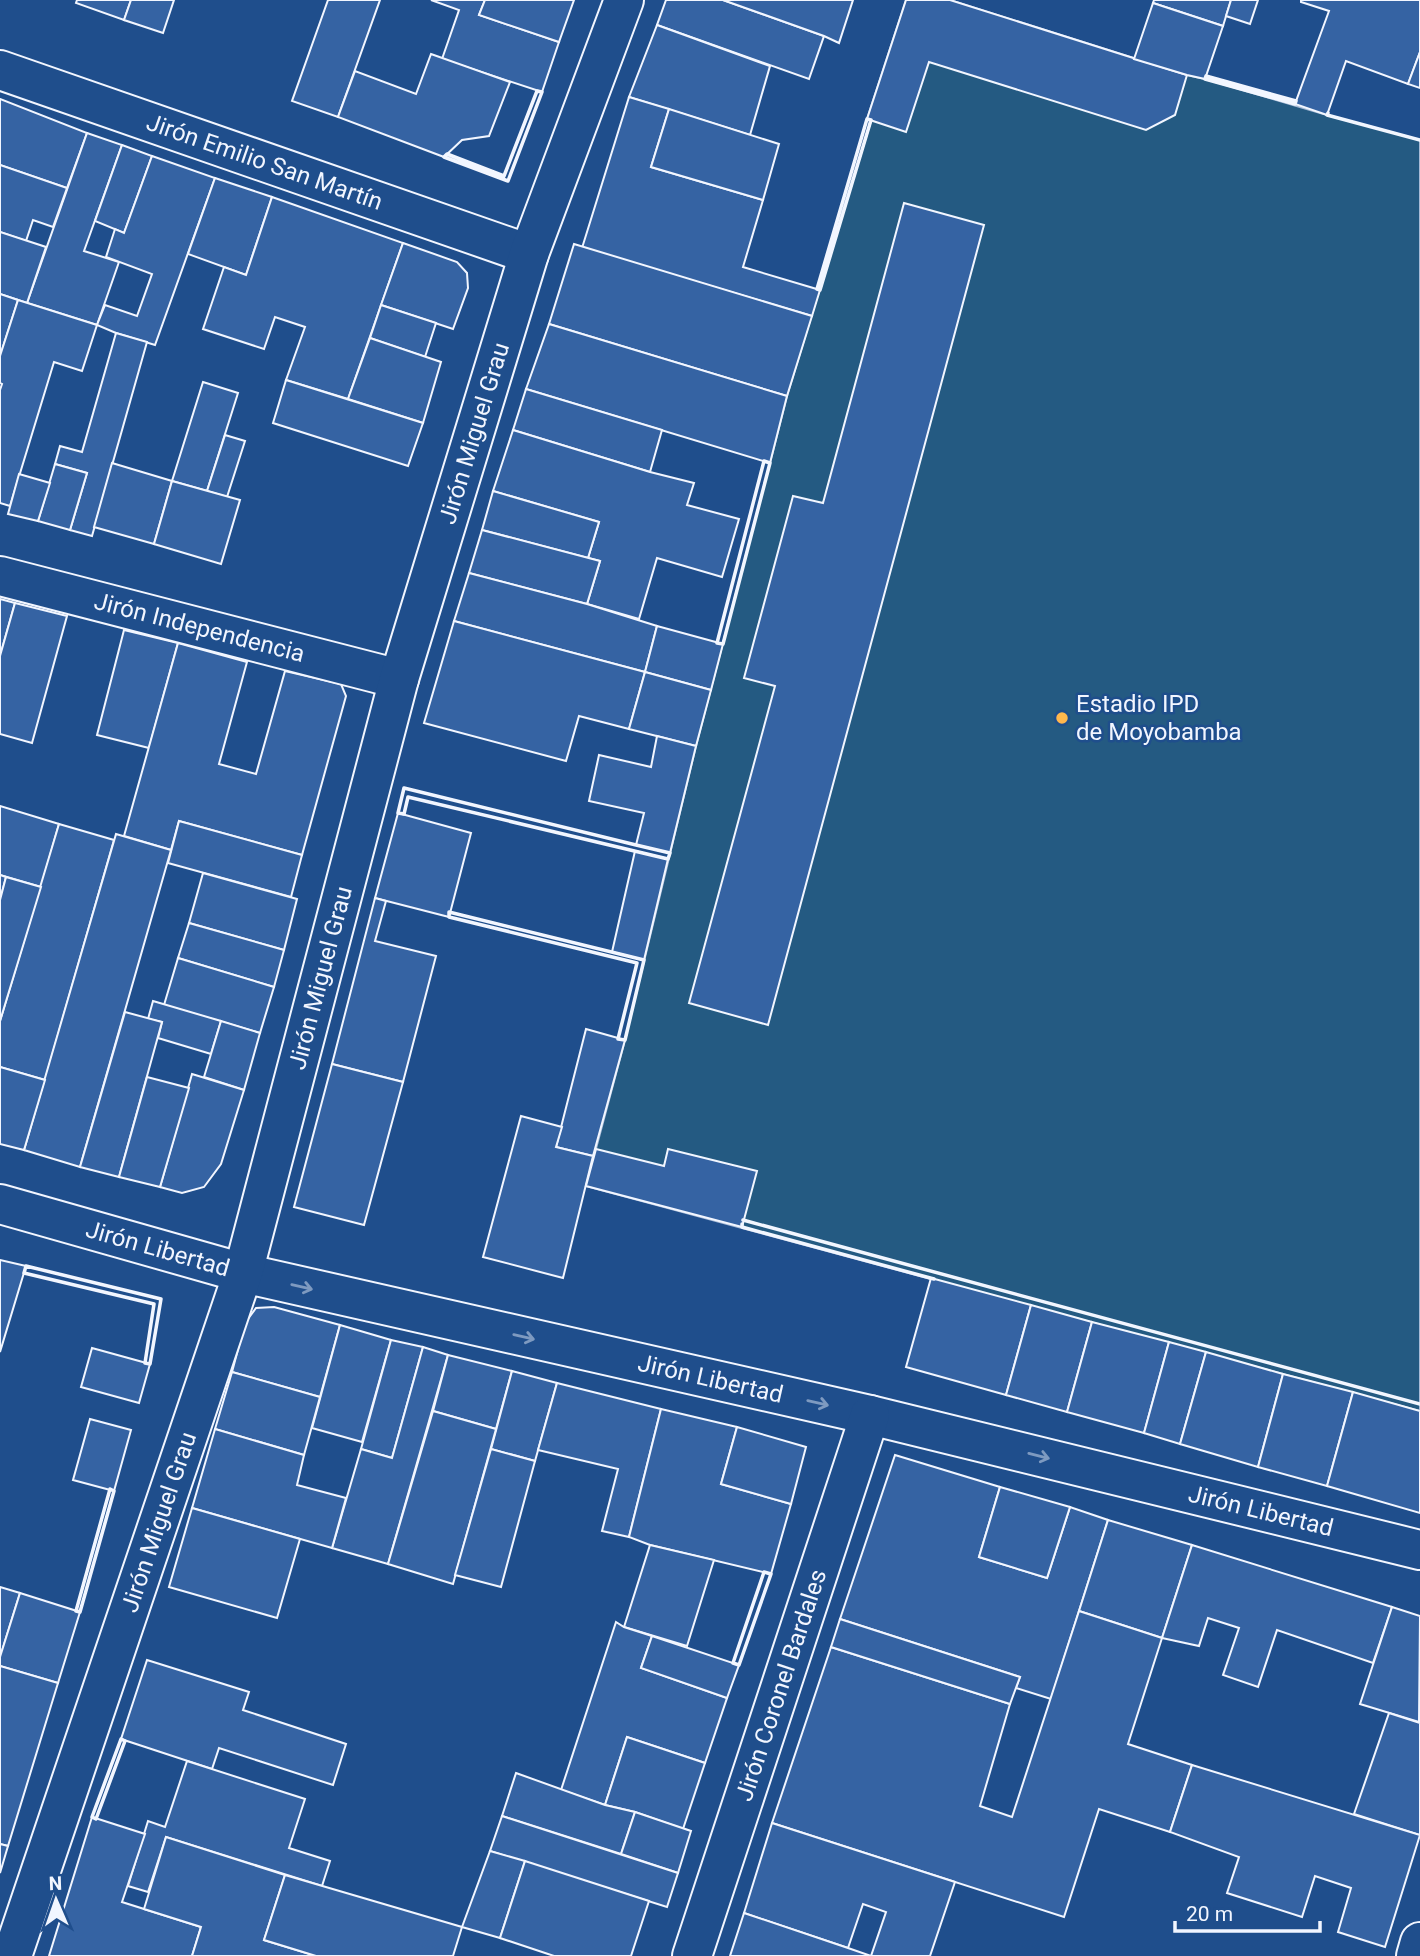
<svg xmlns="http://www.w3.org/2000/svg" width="1420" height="1956" font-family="Roboto,sans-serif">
  <rect width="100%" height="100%" fill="#1f4e8c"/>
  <!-- green -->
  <path fill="#245a82" stroke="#a8bbd7" stroke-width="2" d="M906,0h44l237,75 18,4 122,36 93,25v1271l-834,-225 39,-146 71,-294 74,-283 17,-67 84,-275 -4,-2z"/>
  <!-- building -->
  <g fill="#3563a3" stroke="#f2f6ff" stroke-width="2">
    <path d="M77,0h54l-7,20 -48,-17z"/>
    <path d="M131,0h43l-11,33 -39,-13z"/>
    <path d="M328,0h52l-42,117 -46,-16z"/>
    <path d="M431,0h54l-6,15 80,27 -17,50 -100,-33 17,-49z"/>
    <path d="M485,0h89l-15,42 -80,-27z"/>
    <path d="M666,0h57l101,36 -15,43 -152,-54z"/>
    <path d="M723,0h130l-14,43 -15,-7z"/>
    <path d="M906,0h44l237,75 -12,40 -29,15 -217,-68 -23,70 -39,-13z"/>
    <path d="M1154,0h77l-8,26 -70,-23z"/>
    <path d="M1231,0h27l-8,24 -24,-8z"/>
    <path d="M1301,0h119v52l-12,32 -62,-23 -19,54 -32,-11 34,-93 -28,-9z"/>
    <path d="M1153,3l70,23 -18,53 -18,-4 -53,-16z"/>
    <path d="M657,25l113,41 -20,69 -121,-38z"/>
    <path d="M1420,52v36l-12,-4z"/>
    <path d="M431,54l79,28 -21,54 -27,4 -18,17 -106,-40 17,-46 61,23z"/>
    <path d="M629,97l40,12 -18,58 112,33 -20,67 77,23 -8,26 -230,-68z"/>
    <path d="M0,99l87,34 -20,55 -67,-23z"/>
    <path d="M669,109l110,35 -16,56 -112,-33z"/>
    <path d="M87,133l35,12 -38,106 35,11 -22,63 -70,-22z"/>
    <path d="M122,145l30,11 -28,77 -29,-12z"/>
    <path d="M152,156l63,22 -60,167 -39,-12 -19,-8 8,-20 32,11 15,-42 -46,-17 9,-28 9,4z"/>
    <path d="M0,165l67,23 -14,39 -20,-7 -7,21 -26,-9z"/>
    <path d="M215,178l57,19 -26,78 -58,-21z"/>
    <path d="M272,197l131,46 -55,156 -62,-19 19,-53 -30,-10 -11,32 -61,-20 21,-62 22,8z"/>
    <path d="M904,203l80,22 -216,800 -79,-22 86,-317 -31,-8 49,-182 30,7z"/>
    <path d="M0,232l46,15 -19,56 -27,-9z"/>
    <path d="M403,243l54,19 10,11 1,15 -15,41 -72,-24z"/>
    <path d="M574,244l238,72 -25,80 -238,-72z"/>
    <path d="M0,294l18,6 -18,56z"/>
    <path d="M18,300l79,25 -15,46 -28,-9 -44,144 -10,-3v-113l2,-6 -2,-1v-27z"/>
    <path d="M381,305l55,18 -11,34 -55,-19z"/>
    <path d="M549,324l238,72 -17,67 -244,-74z"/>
    <path d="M116,333l31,9 -55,194 -22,-6 17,-57 -32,-9 5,-18 22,6z"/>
    <path d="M370,338l71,24 -18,61 -75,-24z"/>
    <path d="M286,380l137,43 -15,43 -135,-43z"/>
    <path d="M203,382l35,11 -31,98 -35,-10z"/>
    <path d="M526,389l136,41 -12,42 -137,-42z"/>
    <path d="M513,430l137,42 44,11 -7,22 52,14 -17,58 -65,-19 -18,61 -52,-15 13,-43 -12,-3 11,-36 -106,-31z"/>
    <path d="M225,435l20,6 -18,56 -20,-6z"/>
    <path d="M112,463l60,18 -18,63 -60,-17z"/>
    <path d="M55,464l32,9 -17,57 -32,-9z"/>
    <path d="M19,474l31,9 -12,38 -30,-7z"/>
    <path d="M172,481l68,19 -19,64 -67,-20z"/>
    <path d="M493,491l106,31 -11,36 -106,-28z"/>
    <path d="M482,530l118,31 -13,43 -118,-31z"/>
    <path d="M469,573l118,31 70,22 -12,46 -191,-51z"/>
    <path d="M0,599l15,4 -15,53z"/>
    <path d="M15,603l52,13 -35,127 -32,-9v-78z"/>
    <path d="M454,621l191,51 -16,57 -50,-13 -13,45 -142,-38z"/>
    <path d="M657,626l66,18 -12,46 -66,-18z"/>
    <path d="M124,630l54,13 -29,105 -52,-13z"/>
    <path d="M178,643l69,19 -28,102 37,10 29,-103 56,13 5,12 -44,159 -123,-34 -8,29 -47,-14z"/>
    <path d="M645,672l66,18 -15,56 -67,-17z"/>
    <path d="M657,736l39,10 -26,107 -34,-8 8,-32 -55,-12 10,-46 52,12z"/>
    <path d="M0,806l59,18 -18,63 -41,-12z"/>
    <path d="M398,813l73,20 -22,84 -74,-19z"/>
    <path d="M179,821l123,34 -11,42 -123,-34z"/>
    <path d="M59,824l55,16 -69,240 -45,-13v-46z"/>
    <path d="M116,834l55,16 -91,317 -56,-17z"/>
    <path d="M635,851l33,8 -24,101 -32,-8z"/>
    <path d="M203,873l94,26 -13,51 -95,-27z"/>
    <path d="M0,875l6,2 -6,23z"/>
    <path d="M6,877l35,10 -41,134v-121z"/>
    <path d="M375,898l11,3 -11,40 61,15 -33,126 -71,-18z"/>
    <path d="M189,923l95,27 -10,37 -96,-29z"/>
    <path d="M178,958l96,29 -14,46 -96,-28z"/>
    <path d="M153,1001l68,20 -10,33 -53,-16 4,-16 -14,-3z"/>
    <path d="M125,1012l37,10 -43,155 -39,-10z"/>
    <path d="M221,1021l39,12 -16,57 -40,-13z"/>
    <path d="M586,1029l39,11 -32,116 -37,-9z"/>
    <path d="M332,1064l71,18 -39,143 -70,-18z"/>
    <path d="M0,1067l45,13 -21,70 -24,-6z"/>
    <path d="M192,1074l52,16 -23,74 -17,23 -22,6 -22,-6z"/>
    <path d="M147,1077l42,11 -29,99 -41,-10z"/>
    <path d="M521,1116l41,11 -6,20 37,9 -30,122 -80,-21z"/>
    <path d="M596,1149l68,17 4,-17 89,22 -15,56 -156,-41z"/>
    <path d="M0,1260l26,6 -26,86z"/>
    <path d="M931,1278l100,27 -25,90 -100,-28z"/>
    <path d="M1031,1305l61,17 -25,90 -61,-17z"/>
    <path d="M274,1307l66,18 -20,72 -88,-25 13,-49 11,-15z"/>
    <path d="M1092,1322l77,20 -25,91 -77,-21z"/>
    <path d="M340,1325l51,15 -29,102 -50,-14z"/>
    <path d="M391,1340l32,7 -31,111 -31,-9z"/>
    <path d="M1169,1342l37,10 -26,92 -36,-11z"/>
    <path d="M423,1347l25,8 -60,209 -56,-16 29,-99 31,9z"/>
    <path d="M92,1348l58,16 -11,39 -58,-16z"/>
    <path d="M1206,1352l77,22 -25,93 -78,-23z"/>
    <path d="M448,1355l64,16 -16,58 -63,-18z"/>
    <path d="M512,1371l45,12 -22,78 -44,-12z"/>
    <path d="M232,1372l88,25 -16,58 -89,-26z"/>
    <path d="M1283,1374l70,18 -26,94 -69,-19z"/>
    <path d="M557,1383l104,26 -32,128 -27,-6 16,-62 -80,-19z"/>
    <path d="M1353,1392l67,19v102l-93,-27z"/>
    <path d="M661,1409l76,18 -16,57 70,20 -20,70 -121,-29 -21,-8z"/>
    <path d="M433,1411l63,18 -43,155 -65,-20z"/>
    <path d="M90,1419l41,11 -17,61 -41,-11z"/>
    <path d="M737,1427l69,20 -15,57 -70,-20z"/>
    <path d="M215,1429l89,26 -7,30 49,13 -14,50 -140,-40z"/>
    <path d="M491,1449l44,12 -34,126 -46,-12z"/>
    <path d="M895,1455l105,32 -21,70 68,21 23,-71 38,13 -57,179 -35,-11 4,-11 -180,-58z"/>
    <path d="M1000,1487l70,20 -23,71 -68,-21z"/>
    <path d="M192,1508l108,31 -23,79 -108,-31z"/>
    <path d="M1108,1520l84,25 -30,93 -83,-27z"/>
    <path d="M650,1545l64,15 -27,86 -63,-19z"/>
    <path d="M1192,1545l200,62 -19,56 -96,-33 -19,57 -35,-12 16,-47 -31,-10 -9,28 -37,-8z"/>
    <path d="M0,1587l20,6 -20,64z"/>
    <path d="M20,1593l60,19 -22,71 -58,-17v-9z"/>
    <path d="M1392,1607l28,9 -1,106 -59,-18z"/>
    <path d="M1079,1611l83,27 -34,106 64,21 -22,67 -71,-23 -35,108 -292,-94 59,-176 179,57 -30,102 32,11z"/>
    <path d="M840,1619l180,58 -10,27 -179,-57z"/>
    <path d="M616,1622l8,5 28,9 -11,32 86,30 -22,65 -78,-26 -22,68 -44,-15z"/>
    <path d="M652,1636l87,29 -12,33 -86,-30z"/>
    <path d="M147,1660l102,32 -6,18 103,34 -13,41 -114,-37 -7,21 -91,-30z"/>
    <path d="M0,1666l58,17 -50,163 -8,-2z"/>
    <path d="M1389,1713l31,10v112l-66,-21z"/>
    <path d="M627,1737l78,26 -22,66 -48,-17 -30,-7z"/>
    <path d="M187,1761l118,38 -16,49 41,13 -8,25 -156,-49 -18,55 -20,-6 20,-65 17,6z"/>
    <path d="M1192,1765l228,70 -35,112 -47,-15 13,-44 -36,-12 -13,41 -75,-24 12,-36 -69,-25z"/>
    <path d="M516,1773l89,32 30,7 -14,42 -119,-38z"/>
    <path d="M635,1812l56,19 -13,42 -57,-19z"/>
    <path d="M502,1816l176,57 -11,34 -177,-56z"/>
    <path d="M92,1817l53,17 -23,68 79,25 -9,29h-143z"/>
    <path d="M772,1823l183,59 -25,74h-59l15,-44 -23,-8 -15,44 -104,-35z"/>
    <path d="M166,1837l119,38 -21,65 52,16h-124l9,-29 -57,-18z"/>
    <path d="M0,1844l8,2 -8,27z"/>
    <path d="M490,1851l35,10 -25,77 -38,-11z"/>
    <path d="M525,1861l124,40 -18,55h-77l-54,-18z"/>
    <path d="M285,1875l177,52 -9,29h-137l-52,-16z"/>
    <path d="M744,1913l104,35 23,8h-141z"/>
  </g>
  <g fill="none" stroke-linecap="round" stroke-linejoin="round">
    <defs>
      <g id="minor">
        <path id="s1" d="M0,70l529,184"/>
        <path id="s2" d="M0,576l399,103"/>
        <path id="s3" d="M0,1204l243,69 627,142 550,135"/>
        <path id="s4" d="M12,1956l231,-683 156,-594 130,-425 95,-254"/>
        <path id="s5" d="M692,1956l178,-541"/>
        <path d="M1416,1956l4,-14"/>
      </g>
    </defs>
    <!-- minor casing -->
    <use href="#minor" stroke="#f2f6ff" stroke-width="42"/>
    <!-- minor -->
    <use href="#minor" stroke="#1f4e8c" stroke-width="38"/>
    <!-- wall -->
    <g stroke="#f2f6ff" stroke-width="3.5">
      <path d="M1206,76l90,25 -1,3 -90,-25z"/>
      <path d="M537,91l5,1 -34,89 -64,-24 3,-3 57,22z"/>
      <path d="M1328,113l-1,2 93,25"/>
      <path d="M867,119l4,1 -51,170 -3,-1z"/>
      <path d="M764,461l6,2 -47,181 -6,-1z"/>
      <path d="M404,788l232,57 34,8 -2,6 -260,-62 -4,17 -6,-1z"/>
      <path d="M449,912l195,48 -19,80 -7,-1 19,-76 -188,-46z"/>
      <path d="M743,1220l677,184"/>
      <path d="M742,1224v3l192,52"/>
      <path d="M26,1266l135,33 -11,65 -5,-1 9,-59 -130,-31z"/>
      <path d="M110,1489l4,2 -34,121 -4,-1z"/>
      <path d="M764,1572l7,2 -32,91 -6,-2z"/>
      <path d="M121,1739l4,2 -29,78 -4,-2z"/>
    </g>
  </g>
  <!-- one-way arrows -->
  <defs><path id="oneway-shaft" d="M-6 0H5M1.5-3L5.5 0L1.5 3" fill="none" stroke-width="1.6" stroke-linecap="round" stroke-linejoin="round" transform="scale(1.75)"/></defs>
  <g stroke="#7e9ac0">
    <use href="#oneway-shaft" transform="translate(302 1287) rotate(13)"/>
    <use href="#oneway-shaft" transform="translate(524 1337) rotate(13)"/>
    <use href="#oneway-shaft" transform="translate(818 1403) rotate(13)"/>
    <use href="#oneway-shaft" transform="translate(1039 1456) rotate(14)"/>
  </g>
  <!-- markers -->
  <circle fill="#ffb74d" stroke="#1f4e8c" stroke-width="2.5" cx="1062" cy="718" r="7"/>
  <g text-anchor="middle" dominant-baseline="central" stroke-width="5" stroke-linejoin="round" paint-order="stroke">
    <!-- street labels -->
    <g font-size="24" fill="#f2f6ff" stroke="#1f4e8c">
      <text stroke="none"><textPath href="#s1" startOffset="280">Jirón Emilio San Martín</textPath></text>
      <text stroke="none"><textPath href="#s4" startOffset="1592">Jirón Miguel Grau</textPath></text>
      <text stroke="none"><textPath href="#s2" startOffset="206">Jirón Independencia</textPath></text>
      <text stroke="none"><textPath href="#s4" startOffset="1026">Jirón Miguel Grau</textPath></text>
      <text stroke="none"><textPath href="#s3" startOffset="164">Jirón Libertad</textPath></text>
      <text stroke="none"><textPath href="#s3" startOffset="732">Jirón Libertad</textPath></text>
      <text stroke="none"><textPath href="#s3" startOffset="1298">Jirón Libertad</textPath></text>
      <text stroke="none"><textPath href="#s4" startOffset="458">Jirón Miguel Grau</textPath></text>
      <text stroke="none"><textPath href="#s5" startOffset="285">Jirón Coronel Bardales</textPath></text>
    </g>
    <!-- poi labels -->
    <g font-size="24" fill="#f2f6ff" stroke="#1f4e8c" text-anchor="start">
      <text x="1076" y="704">Estadio IPD<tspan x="1076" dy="28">de Moyobamba</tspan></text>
    </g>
  </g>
  <!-- north arrow -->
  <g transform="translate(56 1900) rotate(358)" stroke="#1f4e8c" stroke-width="5" paint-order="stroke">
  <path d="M0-5L12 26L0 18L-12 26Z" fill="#f2f6ff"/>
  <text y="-10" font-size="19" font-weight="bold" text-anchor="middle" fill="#f2f6ff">N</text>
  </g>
  <!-- scale -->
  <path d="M1175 1921v10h145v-10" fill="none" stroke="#f2f6ff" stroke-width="3.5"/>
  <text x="1186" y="1921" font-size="21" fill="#f2f6ff" stroke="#1f4e8c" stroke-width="5" paint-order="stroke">20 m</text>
</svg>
